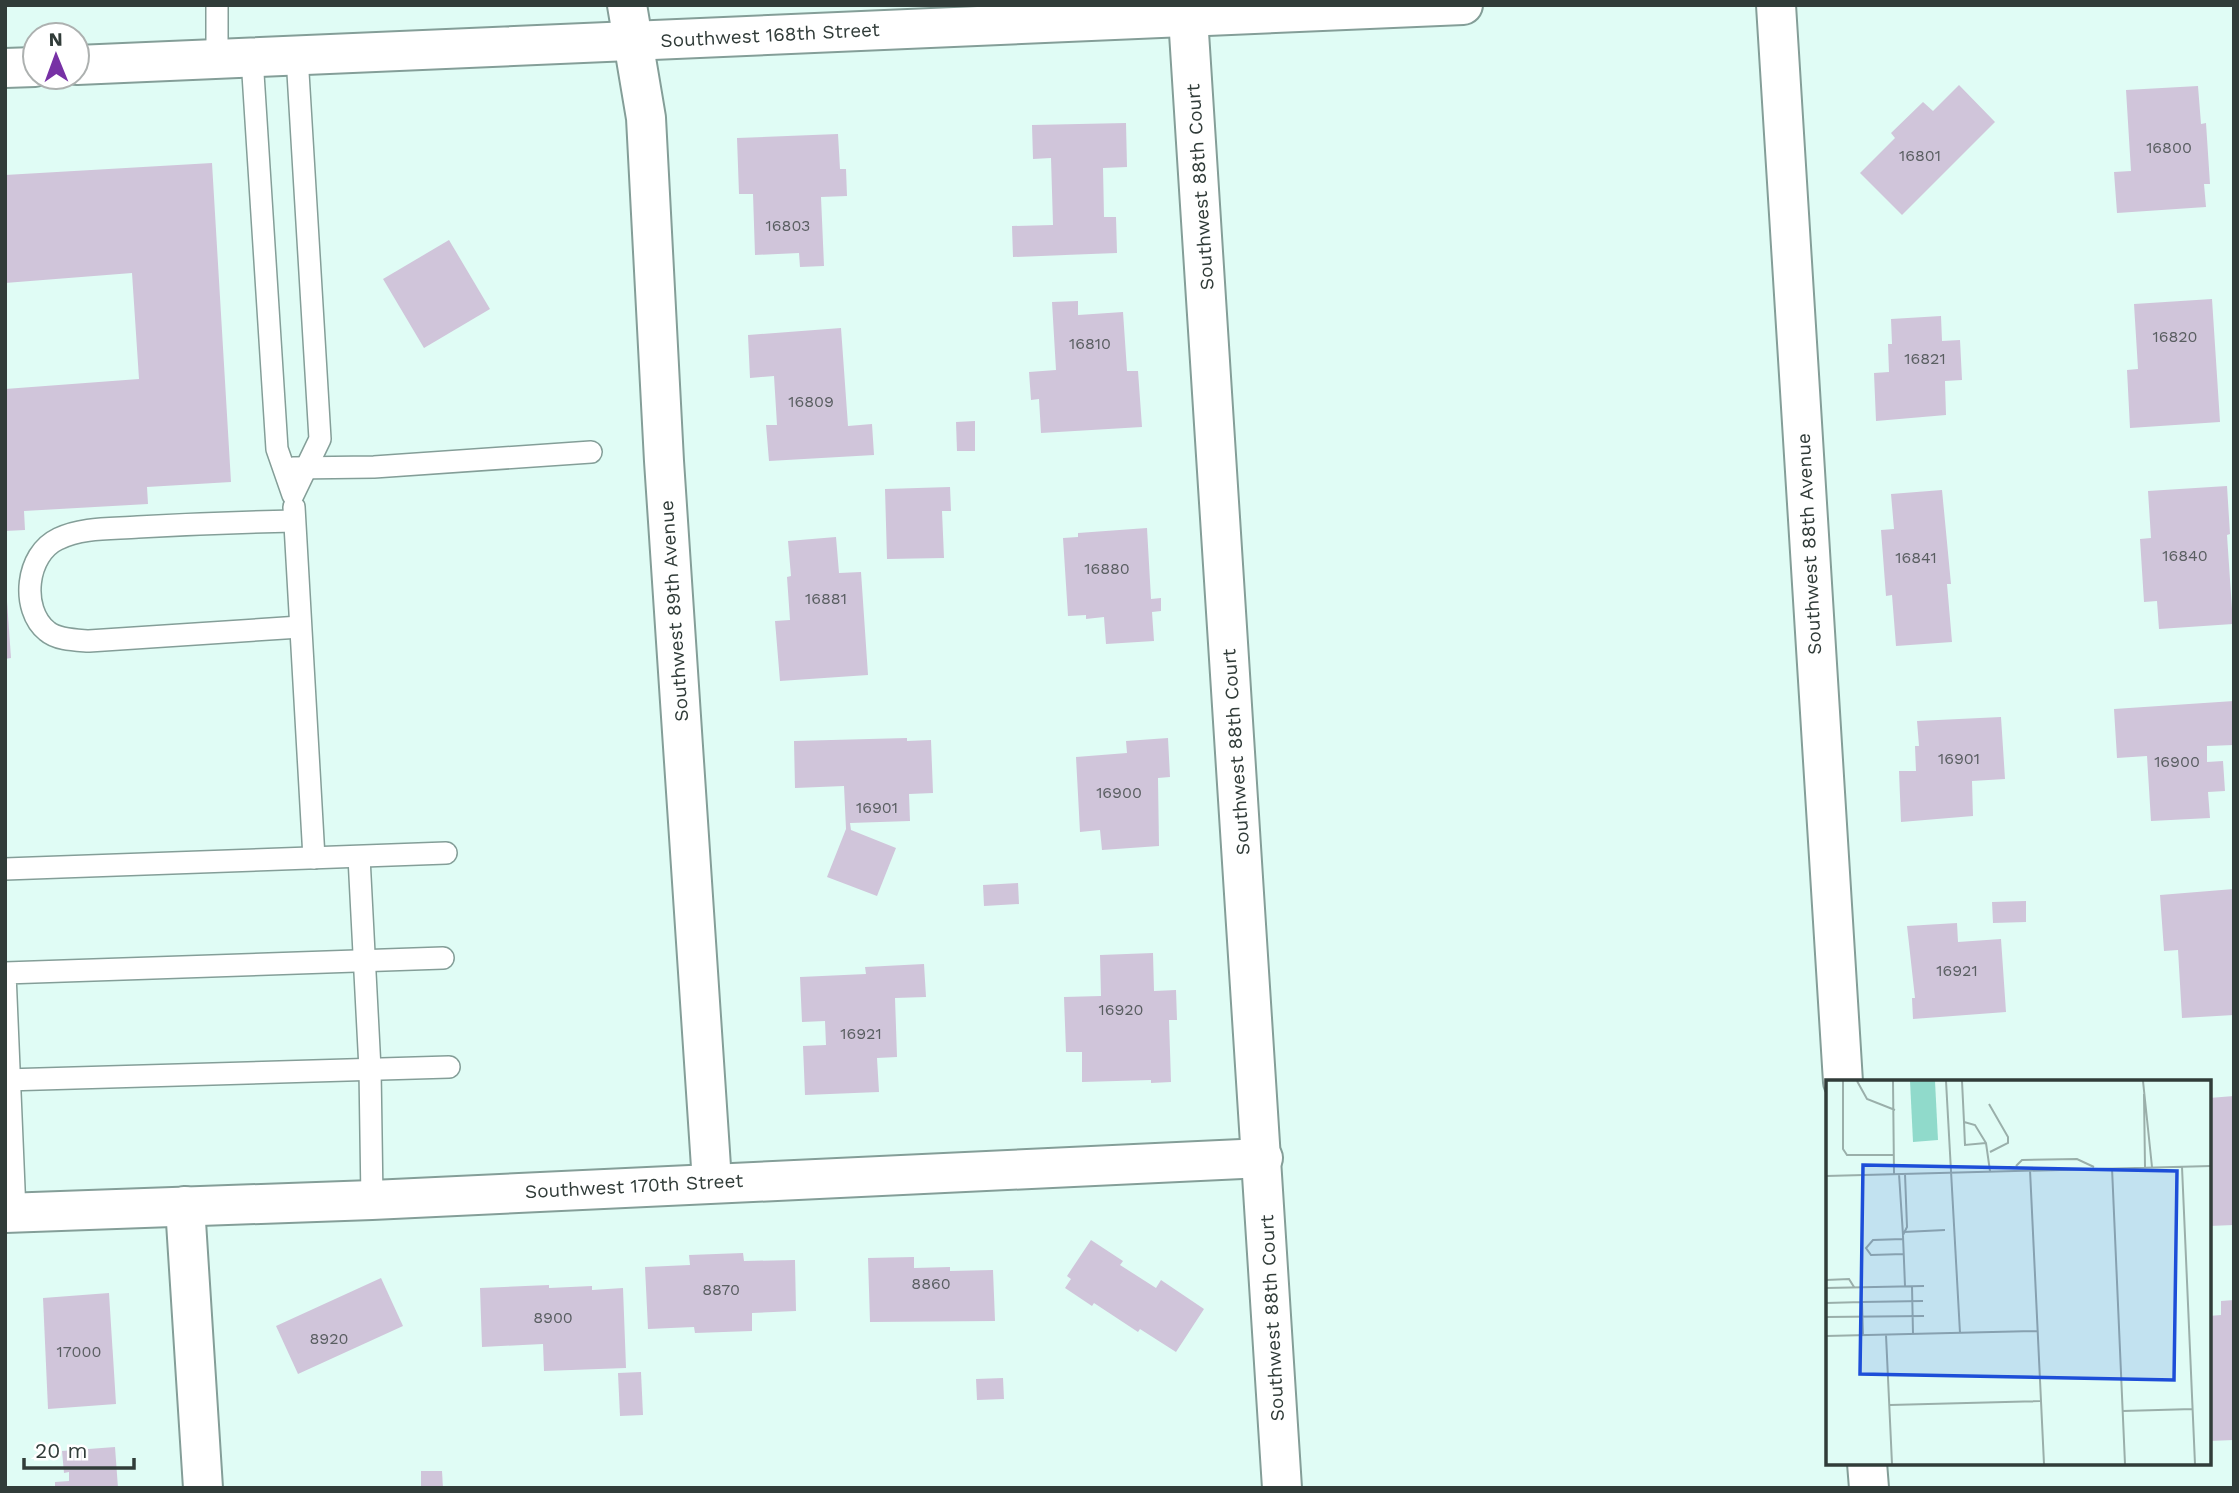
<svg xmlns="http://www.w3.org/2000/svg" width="2239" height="1493" font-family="'Work Sans',sans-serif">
  <rect width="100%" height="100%" fill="#e0fcf5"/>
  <!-- building -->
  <g fill="#d0c5da">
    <path d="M1959,85l36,37 -93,93 -42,-42 35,-35 -4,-5 32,-31 10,9z"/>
    <path d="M2198,86l3,38 5,-1 4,61h-6l2,23 -89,6 -3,-41 17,-1 -5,-81z"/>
    <path d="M1126,123l1,44 -24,1 1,49h12l1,36 -104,4 -1,-31 41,-1 -2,-67 -18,1 -1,-34z"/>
    <path d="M838,134l2,35h6l1,27 -26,1 3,69 -24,1 -1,-14 -44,2 -2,-61h-14l-2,-56z"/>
    <path d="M212,163l19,319 -84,5 1,17 -124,7 1,19 -20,1v-142l134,-10 -7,-106 -127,10v-108z"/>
    <path d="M449,240l41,69 -66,39 -41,-69z"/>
    <path d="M2212,299l8,123 -90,6 -3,-58 11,-1 -4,-65z"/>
    <path d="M1078,301v14l45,-3 4,59h11l4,56 -101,6 -2,-34 -8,1 -2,-28 27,-2 -4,-68z"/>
    <path d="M1941,316l1,25 18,-1 2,40 -17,1 1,34 -70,6 -2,-48 15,-1 -1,-28h4l-1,-25z"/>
    <path d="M841,328l7,98 24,-2 2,31 -105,6 -3,-36h11l-3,-49 -24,2 -2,-43z"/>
    <path d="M975,421v30h-18l-1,-29z"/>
    <path d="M2227,486l3,48 -3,1 6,89 -74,5 -2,-28 -13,1 -4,-63 11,-1 -3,-47z"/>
    <path d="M950,487l1,24h-9l2,47 -57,1 -2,-70z"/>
    <path d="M1942,490l9,94h-4l5,58 -56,4 -4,-51 -6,1 -5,-66 13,-1 -3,-35z"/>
    <path d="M1147,528l4,71 10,-1v13l-9,1 2,29 -48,3 -2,-27 -18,2v-4l-18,1 -5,-78 15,-1v-4z"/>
    <path d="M836,537l3,36 22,-1 7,103 -88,6 -5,-60 15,-1 -3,-43 4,-1 -3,-35z"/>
    <path d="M5,601h2l4,57 -6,1z"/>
    <path d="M2234,701v44l-27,1v16l16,-1 2,30 -17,1 2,26 -59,3 -4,-65 -30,2 -3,-49z"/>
    <path d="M2001,717l4,62 -33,2 1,35 -72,6 -2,-51h17l-1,-25h4l-2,-25z"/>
    <path d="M907,738v3l24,-1 2,53 -24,1 1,27 -60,2 1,7 45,18 -19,48 -50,-19 19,-48 -2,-43 -49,2 -1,-47z"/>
    <path d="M1168,738l2,39 -12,1 1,68 -57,4 -2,-20 -20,2 -4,-75 51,-4 -1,-12z"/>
    <path d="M1018,883l1,21 -35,2 -1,-21z"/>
    <path d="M2234,889v126l-52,3 -4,-68 -14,1 -4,-56z"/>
    <path d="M2026,901v21l-33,1 -1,-21z"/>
    <path d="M1957,923l1,19 43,-3 5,73 -93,7 -1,-21h3l-8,-72z"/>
    <path d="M1153,953l1,38 22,-1 1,30h-8l2,62 -20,1v-3l-69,2v-30h-16l-2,-55 37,-1 -1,-41z"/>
    <path d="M924,964l2,33 -31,1 2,59 -20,1 2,34 -74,3 -2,-49 23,-1 -1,-24 -23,1 -2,-45 66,-3 -1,-7z"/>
    <path d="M2234,1096v129l-25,1v-128z"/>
    <path d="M1091,1240l32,21 -3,4 36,23 5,-8 43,29 -28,43 -36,-23 -2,3 -44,-29 -2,3 -27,-18 6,-9 -4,-3z"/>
    <path d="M743,1253l1,8 51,-1 1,51 -44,2v18l-57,2 -1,-6 -46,2 -3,-62 45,-2 -1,-10z"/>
    <path d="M914,1257v11l36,-1v4l43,-1 2,51 -125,1 -2,-64z"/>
    <path d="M381,1278l22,48 -105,48 -22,-48z"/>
    <path d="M549,1285v3l43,-2v4l31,-2 3,80 -82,3 -1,-27 -61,3 -2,-59z"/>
    <path d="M109,1293l7,111 -68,5 -5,-111z"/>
    <path d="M2234,1300v140l-25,1v-125l12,-1v-14z"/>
    <path d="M641,1372l2,43 -23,1 -2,-43z"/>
    <path d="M1003,1378l1,21 -27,1 -1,-21z"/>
    <path d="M115,1447l3,41h-63v-6l14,-1v-9l-5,1 -2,-22z"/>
    <path d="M421,1471h21l1,17h-22z"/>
  </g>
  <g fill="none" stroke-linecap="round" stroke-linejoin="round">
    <defs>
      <g id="service">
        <path d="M252,58l25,391 16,46 27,-56 -23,-383"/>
        <path d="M217,59v-54"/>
        <path d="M293,468l81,-1 217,-15"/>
        <path d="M294,507l20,351"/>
        <path d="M294,521c-52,1 -104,3 -156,6 -25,2 -56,0 -80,12 -32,15 -38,70 -11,92 10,9 29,9 42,10l211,-14"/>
        <path d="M359,857l11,212 2,131"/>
        <path d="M5,869l441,-16"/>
        <path d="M5,1080l444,-13"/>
        <path d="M15,1212l-10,-239 438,-15"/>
      </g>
      <g id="minor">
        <path d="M627,5l19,113 18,343 48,721"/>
        <path d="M1776,5l67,1077"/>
        <path d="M1188,17l94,1471"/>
        <path d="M185,1206l18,282"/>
        <path d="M5,1213l367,-13 891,-42"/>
        <path d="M1867,1463l2,25"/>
      </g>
      <g id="tertiary">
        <path d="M77,65l1386,-60"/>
        <path d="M5,68l30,-1"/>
      </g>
    </defs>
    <!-- service casing -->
    <use href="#service" stroke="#849e98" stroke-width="24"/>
    <!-- minor casing -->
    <use href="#minor" stroke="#849e98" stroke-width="42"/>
    <!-- tertiary casing -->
    <use href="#tertiary" stroke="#849e98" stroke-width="42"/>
    <!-- service -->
    <use href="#service" stroke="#fff" stroke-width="21"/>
    <!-- minor -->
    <use href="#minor" stroke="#fff" stroke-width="38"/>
    <!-- tertiary -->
    <use href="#tertiary" stroke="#fff" stroke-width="38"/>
  </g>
  <g text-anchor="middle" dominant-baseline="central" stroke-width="7" stroke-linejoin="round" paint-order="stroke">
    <!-- number labels -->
    <g font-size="16" fill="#595e61">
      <text x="2169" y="147">16800</text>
      <text x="1920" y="155">16801</text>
      <text x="788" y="225">16803</text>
      <text x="2175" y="336">16820</text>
      <text x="1090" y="343">16810</text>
      <text x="1925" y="358">16821</text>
      <text x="811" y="401">16809</text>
      <text x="2185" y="555">16840</text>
      <text x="1916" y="557">16841</text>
      <text x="1107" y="568">16880</text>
      <text x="826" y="598">16881</text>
      <text x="1959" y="758">16901</text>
      <text x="2177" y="761">16900</text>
      <text x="1119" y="792">16900</text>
      <text x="877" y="807">16901</text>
      <text x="1957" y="970">16921</text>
      <text x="1121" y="1009">16920</text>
      <text x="861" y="1033">16921</text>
      <text x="931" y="1283">8860</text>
      <text x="721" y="1289">8870</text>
      <text x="553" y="1317">8900</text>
      <text x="329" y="1338">8920</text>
      <text x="79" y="1351">17000</text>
    </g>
    <!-- street labels -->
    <g font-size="19" fill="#313c39" stroke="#fff">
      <text transform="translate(770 35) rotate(-3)">Southwest 168th Street</text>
      <text transform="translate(1200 187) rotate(-94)">Southwest 88th Court</text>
      <text transform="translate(1809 544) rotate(-93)">Southwest 88th Avenue</text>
      <text transform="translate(674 611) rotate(-94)">Southwest 89th Avenue</text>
      <text transform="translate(1236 752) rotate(-94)">Southwest 88th Court</text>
      <text transform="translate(634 1186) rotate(-3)">Southwest 170th Street</text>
      <text transform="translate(1272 1318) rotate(-93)">Southwest 88th Court</text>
    </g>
  </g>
  <!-- overview -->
  <g transform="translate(1826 1080)">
    <rect width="385" height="385" fill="#e0fcf5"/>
    <path d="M84,1h25l3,59 -25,2z" fill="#90dacb"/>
    <path fill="none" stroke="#9aafaa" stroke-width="2" d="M17,1v68l4,6h47M31,1l10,18 28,11M67,1l1,93M120,1l14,252M136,1l2,41 11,3 11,18 4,28M317,1l9,86M318,14l1,73M163,24l19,33v6l-18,9M138,42l1,23 21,-2M190,86l6,-6 55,-1 17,8M356,87l13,297M286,88l13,296M204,90l14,294M73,94l4,61 4,-8 -2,-53M0,96l385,-10M78,152l41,-2M77,156l2,50M77,159l-30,1 -7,8 5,7 33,-1M0,200l23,-1 5,8M86,206l1,48M0,208l98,-2M36,222l61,-1M0,223l36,-1 1,33M0,237l98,-1M60,255l6,129M0,256l212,-5M64,325l150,-4M297,331l70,-2"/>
    <path fill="#1d4ed8" fill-opacity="0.15" stroke="#1d4ed8" stroke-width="3.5" d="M37,85l314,6 -3,209 -314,-6z"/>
    <rect width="385" height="385" fill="none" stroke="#313c39" stroke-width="3.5"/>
  </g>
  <!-- border -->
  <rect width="2239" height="1493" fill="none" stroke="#313c39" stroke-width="14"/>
  <!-- north arrow -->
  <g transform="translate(56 56) rotate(359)"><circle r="33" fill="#ffffff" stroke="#adb1b0" stroke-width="2"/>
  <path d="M0-5L12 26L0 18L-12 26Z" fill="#7731a5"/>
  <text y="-10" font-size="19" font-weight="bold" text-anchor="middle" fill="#313c39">N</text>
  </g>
  <!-- scale -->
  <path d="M24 1458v10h110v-10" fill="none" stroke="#313c39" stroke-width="3.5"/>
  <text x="35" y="1458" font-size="21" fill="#313c39" stroke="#ffffff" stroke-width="5" paint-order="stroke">20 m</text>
</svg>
